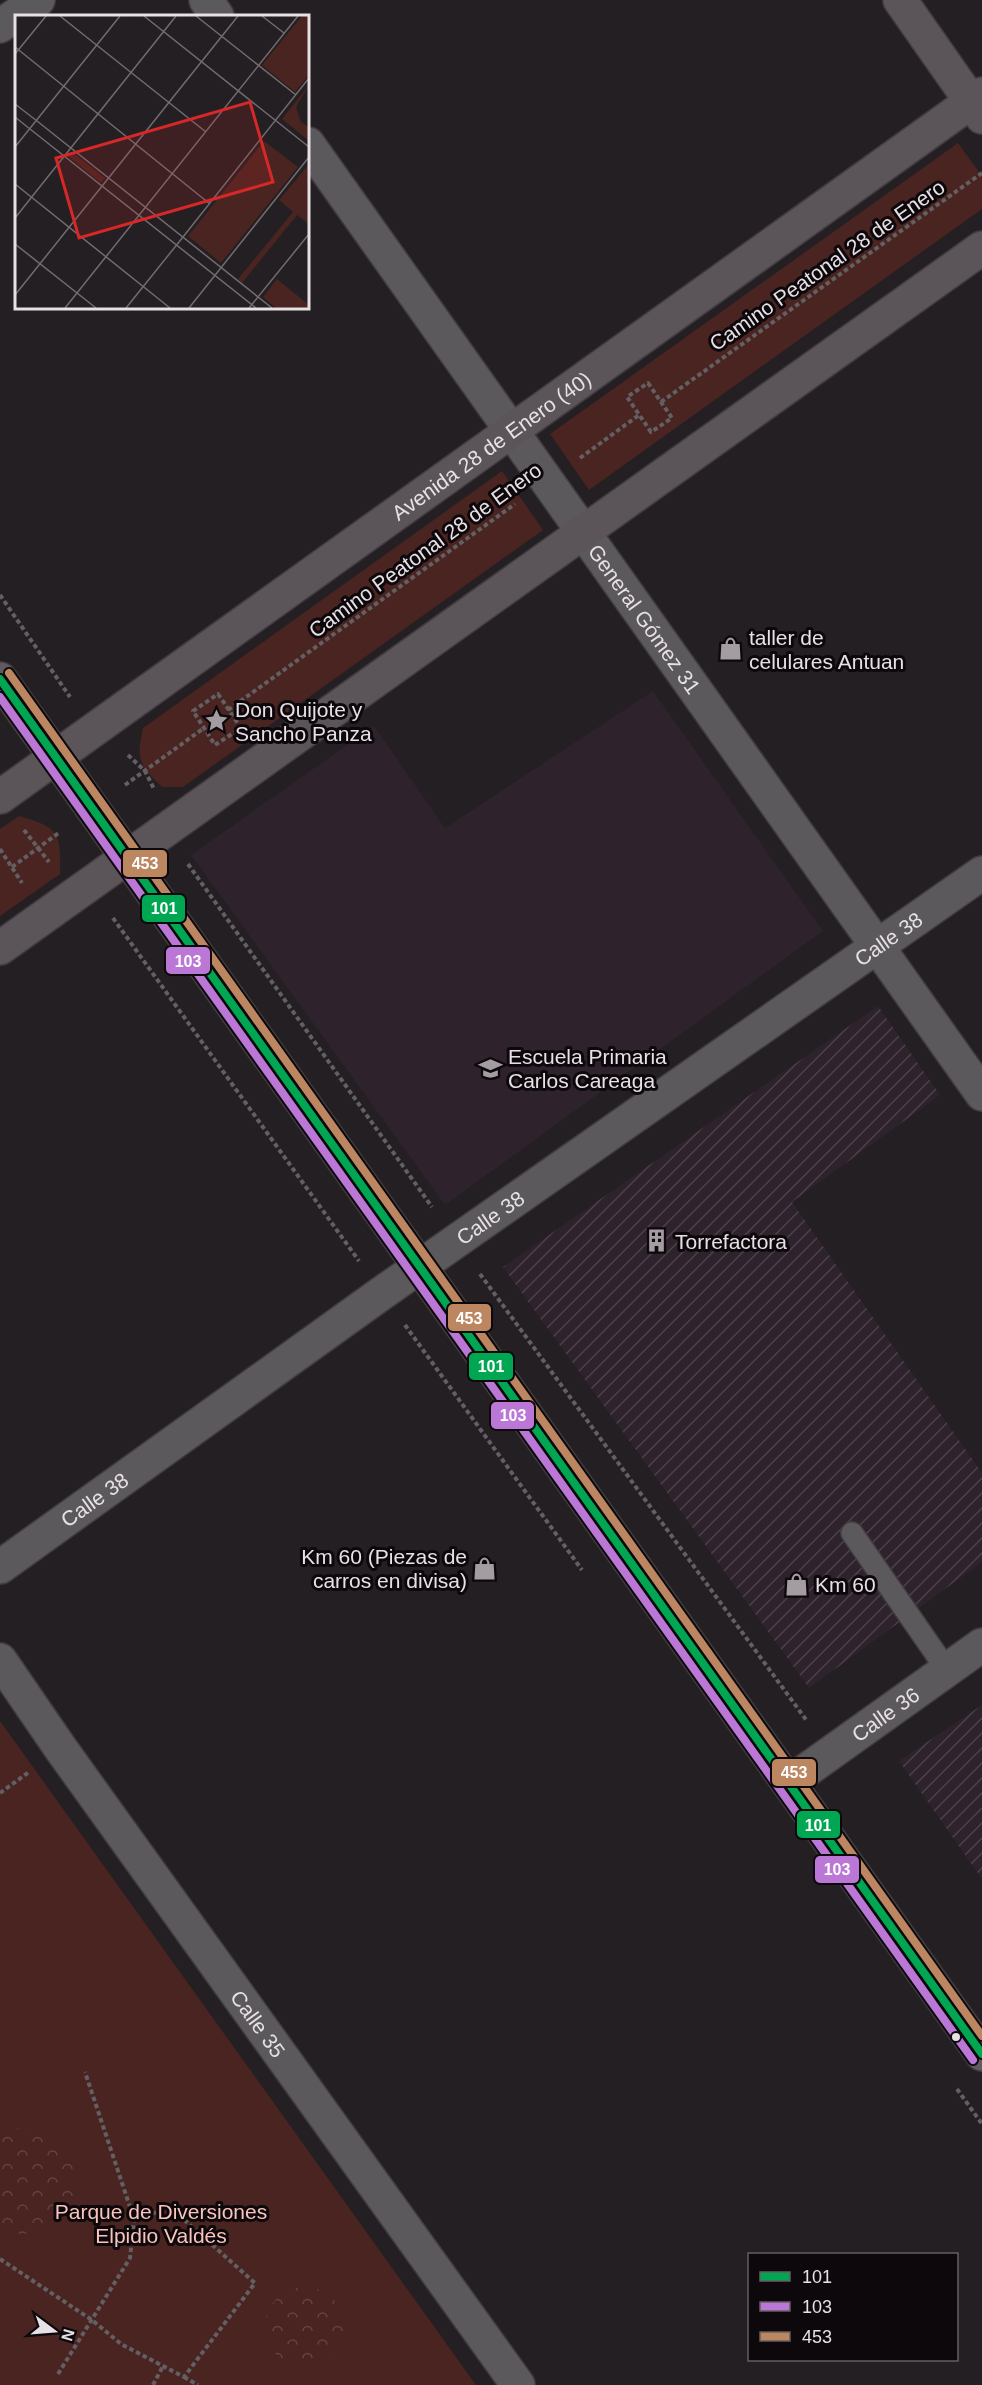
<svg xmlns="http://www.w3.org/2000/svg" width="982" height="2385" font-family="Arial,sans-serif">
  <defs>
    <pattern id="industrial-furrows" width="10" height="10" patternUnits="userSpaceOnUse" patternTransform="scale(1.5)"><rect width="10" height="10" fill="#2e222c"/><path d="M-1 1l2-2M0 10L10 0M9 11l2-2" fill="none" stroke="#4c424a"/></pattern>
    <pattern id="park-crowns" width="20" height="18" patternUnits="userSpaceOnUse" patternTransform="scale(1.5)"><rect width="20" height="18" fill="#492420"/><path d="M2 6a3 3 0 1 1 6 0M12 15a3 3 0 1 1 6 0" fill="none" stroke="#634440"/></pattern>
  </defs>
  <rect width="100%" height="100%" fill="#241f23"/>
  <!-- built -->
  <path fill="#2e222c" d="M653,691l170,240 -378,274 -254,-350 183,-129 71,102z"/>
  <!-- industrial -->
  <g fill="url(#industrial-furrows)">
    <path d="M878,1006l62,89 -148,107 190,271v89l-173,126 -306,-421z"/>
    <path d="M982,1705v174l-83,-118z"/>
  </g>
  <!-- grass -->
  <g fill="#492420">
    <path d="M958,143l24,33v33l-393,281 -39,-56z"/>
    <path d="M502,471l41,59 -360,257h-21c-23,-22 -26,-28 -19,-59z"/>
    <path d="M19,816c40,11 42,17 41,58l-60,42v-87z"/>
    <path d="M0,1721l476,664h-476z"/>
  </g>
  <!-- park -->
  <g fill="url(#park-crowns)">
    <path d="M17,2128c7,1 16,0 23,2 57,18 43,102 -18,104 -7,0 -15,-4 -22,-5v-95z"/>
    <circle cx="305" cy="2327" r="40"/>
  </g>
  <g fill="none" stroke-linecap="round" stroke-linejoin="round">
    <defs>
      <path id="lane" d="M852,1533l95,137"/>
      <g id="street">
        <path d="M206,0l11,16"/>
        <path d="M0,26l38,-26"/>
        <path id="s1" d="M308,144l674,950"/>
        <path id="s2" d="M0,1567l382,-274 600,-420"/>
        <path id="s3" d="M0,1660l61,89 457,636"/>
        <path id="s4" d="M790,1782l192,-137"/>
      </g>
      <g id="secondary">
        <path d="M900,0l82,117"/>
        <path id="s5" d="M0,797l982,-703"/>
        <path d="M0,948l982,-700"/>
      </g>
      <path id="primary" d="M0,679l982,1375"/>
    </defs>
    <!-- lane casing -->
    <use href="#lane" stroke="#413c3f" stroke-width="24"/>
    <!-- street casing -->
    <use href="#street" stroke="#413c3f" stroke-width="36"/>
    <!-- secondary casing -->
    <use href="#secondary" stroke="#413c3f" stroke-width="36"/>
    <!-- primary casing -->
    <use href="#primary" stroke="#413c3f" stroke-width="36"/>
    <!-- path -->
    <g stroke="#635f62" stroke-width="4" stroke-dasharray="4.5 3" stroke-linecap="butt">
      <path d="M648,383l24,35 -21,14 -24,-35z"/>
      <path d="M661,402l321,-229"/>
      <path d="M580,458l59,-43"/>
      <path d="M0,595l70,102"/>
      <path d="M218,694l23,34 -26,17 -22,-34z"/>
      <path d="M228,710l287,-206"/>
      <path d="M128,755l17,16 9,18"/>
      <path d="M125,785l79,-57"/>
      <path d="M24,830l25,32"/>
      <path d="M0,849l22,34"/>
      <path d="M188,864l244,343"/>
      <path d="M12,867l48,-35"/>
      <path d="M113,918l246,343"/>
      <path d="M480,1274l327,447"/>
      <path d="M405,1325l177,245"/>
      <path d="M0,1793l29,-21"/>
      <path d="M957,2089l25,35"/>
      <path d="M0,2259l92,61 29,24 63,33 71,-94 -84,-75 -37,11"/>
      <path d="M58,2374l72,-116 4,-39 -49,-147"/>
      <path d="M184,2377l14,8"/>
      <path d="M153,2385l10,-19"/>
    </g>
    <!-- lane -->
    <use href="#lane" stroke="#5c595c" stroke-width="21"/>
    <!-- street -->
    <use href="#street" stroke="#5c595c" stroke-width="33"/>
    <!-- secondary -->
    <use href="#secondary" stroke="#5b5559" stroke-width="33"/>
    <!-- primary -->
    <use href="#primary" stroke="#635a5f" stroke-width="33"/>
    <defs>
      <path id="bus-1" d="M0,679l982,1375"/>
      <path id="bus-2" d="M0,697l973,1363"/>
      <path id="bus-3" d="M9,673l973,1363"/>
    </defs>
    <!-- bus-1 casing -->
    <use href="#bus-1" stroke="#0c080b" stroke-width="12"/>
    <!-- bus-2 casing -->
    <use href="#bus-2" stroke="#0c080b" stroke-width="12"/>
    <!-- bus-3 casing -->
    <use href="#bus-3" stroke="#0c080b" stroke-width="12"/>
    <!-- bus-1 -->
    <use href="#bus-1" stroke="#00a651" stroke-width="8"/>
    <!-- bus-2 -->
    <use href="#bus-2" stroke="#ba77d6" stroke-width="8"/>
    <!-- bus-3 -->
    <use href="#bus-3" stroke="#bb8660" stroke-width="8"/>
  </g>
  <!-- icons -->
  <defs>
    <symbol id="shop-bare" viewBox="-9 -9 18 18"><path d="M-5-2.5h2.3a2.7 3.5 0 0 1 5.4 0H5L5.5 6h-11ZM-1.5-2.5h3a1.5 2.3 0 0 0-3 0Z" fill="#a39ca1" stroke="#0c080b" stroke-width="2.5" paint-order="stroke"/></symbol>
    <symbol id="sight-bare" viewBox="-9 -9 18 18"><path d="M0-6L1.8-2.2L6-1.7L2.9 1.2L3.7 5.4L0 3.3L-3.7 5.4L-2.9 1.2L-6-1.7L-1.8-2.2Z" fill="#a39ca1" stroke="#0c080b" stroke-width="2.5" paint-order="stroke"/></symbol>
    <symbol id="school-bare" viewBox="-9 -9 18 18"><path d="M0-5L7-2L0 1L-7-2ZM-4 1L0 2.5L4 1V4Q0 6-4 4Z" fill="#a39ca1" stroke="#0c080b" stroke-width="2.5" paint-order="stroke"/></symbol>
    <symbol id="building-bare" viewBox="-9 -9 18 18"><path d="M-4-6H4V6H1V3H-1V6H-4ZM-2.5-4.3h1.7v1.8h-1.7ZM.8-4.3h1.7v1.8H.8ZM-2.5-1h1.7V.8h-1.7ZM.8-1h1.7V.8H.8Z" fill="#a39ca1" stroke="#0c080b" stroke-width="2.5" paint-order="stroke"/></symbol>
  </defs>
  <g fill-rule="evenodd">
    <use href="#shop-bare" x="714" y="632" width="33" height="33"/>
    <use href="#sight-bare" x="200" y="704" width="33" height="33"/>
    <use href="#school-bare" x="474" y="1052" width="33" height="33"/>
    <use href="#building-bare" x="640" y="1224" width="33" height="33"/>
    <use href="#shop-bare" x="468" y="1552" width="33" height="33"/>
    <use href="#shop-bare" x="780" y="1568" width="33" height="33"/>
  </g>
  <!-- markers -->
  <circle fill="#e7e0e5" stroke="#0c080b" stroke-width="2" cx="956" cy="2037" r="5"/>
  <g text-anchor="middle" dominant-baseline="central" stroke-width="6" stroke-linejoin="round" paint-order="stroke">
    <!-- street labels -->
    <g font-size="21" fill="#e7e0e5" stroke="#0c080b">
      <text transform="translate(827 265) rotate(-35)">Camino Peatonal 28 de Enero</text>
      <text stroke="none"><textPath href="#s5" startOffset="604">Avenida 28 de Enero (40)</textPath></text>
      <text transform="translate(425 550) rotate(-36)">Camino Peatonal 28 de Enero</text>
      <text stroke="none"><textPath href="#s1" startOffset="582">General Gómez 31</textPath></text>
      <text stroke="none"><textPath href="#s2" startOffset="1088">Calle 38</textPath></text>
      <text stroke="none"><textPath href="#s2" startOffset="602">Calle 38</textPath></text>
      <text stroke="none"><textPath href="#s2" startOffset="116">Calle 38</textPath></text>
      <text stroke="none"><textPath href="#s4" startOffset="117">Calle 36</textPath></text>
      <text stroke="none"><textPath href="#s3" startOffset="446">Calle 35</textPath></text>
    </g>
    <!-- poi labels -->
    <g font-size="21" fill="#e7e0e5" stroke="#0c080b" text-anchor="start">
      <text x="749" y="637">taller de<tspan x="749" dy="24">celulares Antuan</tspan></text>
      <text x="235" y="709">Don Quijote y<tspan x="235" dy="24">Sancho Panza</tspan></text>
      <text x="508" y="1056">Escuela Primaria<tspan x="508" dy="24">Carlos Careaga</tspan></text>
      <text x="675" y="1241">Torrefactora</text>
      <text x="467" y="1556" text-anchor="end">Km 60 (Piezas de<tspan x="467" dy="24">carros en divisa)</tspan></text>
      <text x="815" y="1584">Km 60</text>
    </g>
    <!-- park labels -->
    <g font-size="21" fill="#fac4bc" stroke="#0c080b">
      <text x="161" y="2211">Parque de Diversiones<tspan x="161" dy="24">Elpidio Valdés</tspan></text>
    </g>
  </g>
  <!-- overview -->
  <g transform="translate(15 15)">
    <rect width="294" height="294" fill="#241f23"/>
    <path d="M287,1h7v59l-14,17 -33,-27zM294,70l-13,22 5,15 8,5v14l-27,-22zM249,126l34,26 -77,96 -33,-27zM57,137l33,26 -4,5 -33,-27zM294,149v60l-12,-9 -55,68 -4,-4 55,-67 -14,-12zM262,264l32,26 -1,3h-32l-13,-11z" fill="#492420"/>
    <path fill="none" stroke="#726c71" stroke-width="1.5" d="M45,1l146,116M129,1l165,131M181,1l100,79M247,1l22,17M0,32l195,157M0,39l31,-38M0,89l22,17M0,102l15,12M22,106l235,187M15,114l226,179M0,132l105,-131M0,169l155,124M0,203l161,-202M168,222l126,-159M0,229l81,64M0,280l223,-279M50,293l233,-292M111,293l57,-71M174,293l120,-151M234,293l60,-74"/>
    <path fill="#d62828" fill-opacity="0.15" stroke="#d62828" stroke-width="3" d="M235,87l23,80 -194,56 -23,-80z"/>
    <rect width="294" height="294" fill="none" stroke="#e7e0e5" stroke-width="3"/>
  </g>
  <g stroke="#0c080b" stroke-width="2">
    <rect x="122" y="849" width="46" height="29" rx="6" fill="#bb8660"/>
    <rect x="141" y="894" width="45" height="29" rx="6" fill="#00a651"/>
    <rect x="165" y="946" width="46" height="29" rx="6" fill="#ba77d6"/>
    <rect x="447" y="1303" width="45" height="29" rx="6" fill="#bb8660"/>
    <rect x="468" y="1352" width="46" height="29" rx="6" fill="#00a651"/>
    <rect x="490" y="1401" width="45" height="29" rx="6" fill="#ba77d6"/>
    <rect x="771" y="1758" width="46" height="29" rx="6" fill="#bb8660"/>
    <rect x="796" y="1810" width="45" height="29" rx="6" fill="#00a651"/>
    <rect x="814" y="1855" width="46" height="29" rx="6" fill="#ba77d6"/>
  </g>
  <g font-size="16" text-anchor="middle" font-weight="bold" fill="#fff">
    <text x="145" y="869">453</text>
    <text x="164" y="914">101</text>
    <text x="188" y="967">103</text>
    <text x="469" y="1324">453</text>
    <text x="491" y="1372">101</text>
    <text x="513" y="1421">103</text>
    <text x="794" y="1778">453</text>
    <text x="818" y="1831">101</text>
    <text x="837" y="1875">103</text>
  </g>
  <!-- legend -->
  <rect x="748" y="2253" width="210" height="108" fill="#0c080b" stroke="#645e62" stroke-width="1.5"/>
  <rect x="760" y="2272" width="30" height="9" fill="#00a651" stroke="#645e62" stroke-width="1.5"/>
  <text x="802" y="2283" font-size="18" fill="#e7e0e5">101</text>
  <rect x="760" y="2302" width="30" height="9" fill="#ba77d6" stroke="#645e62" stroke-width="1.5"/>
  <text x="802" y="2313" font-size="18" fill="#e7e0e5">103</text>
  <rect x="760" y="2332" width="30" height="9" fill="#bb8660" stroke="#645e62" stroke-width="1.5"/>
  <text x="802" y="2343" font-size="18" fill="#e7e0e5">453</text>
  <!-- north arrow -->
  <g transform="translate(54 2331) rotate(106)" stroke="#0c080b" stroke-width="4.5" paint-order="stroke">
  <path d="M0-4.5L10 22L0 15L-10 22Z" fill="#e7e0e5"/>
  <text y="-9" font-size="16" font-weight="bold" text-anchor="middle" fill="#e7e0e5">N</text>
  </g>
</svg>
